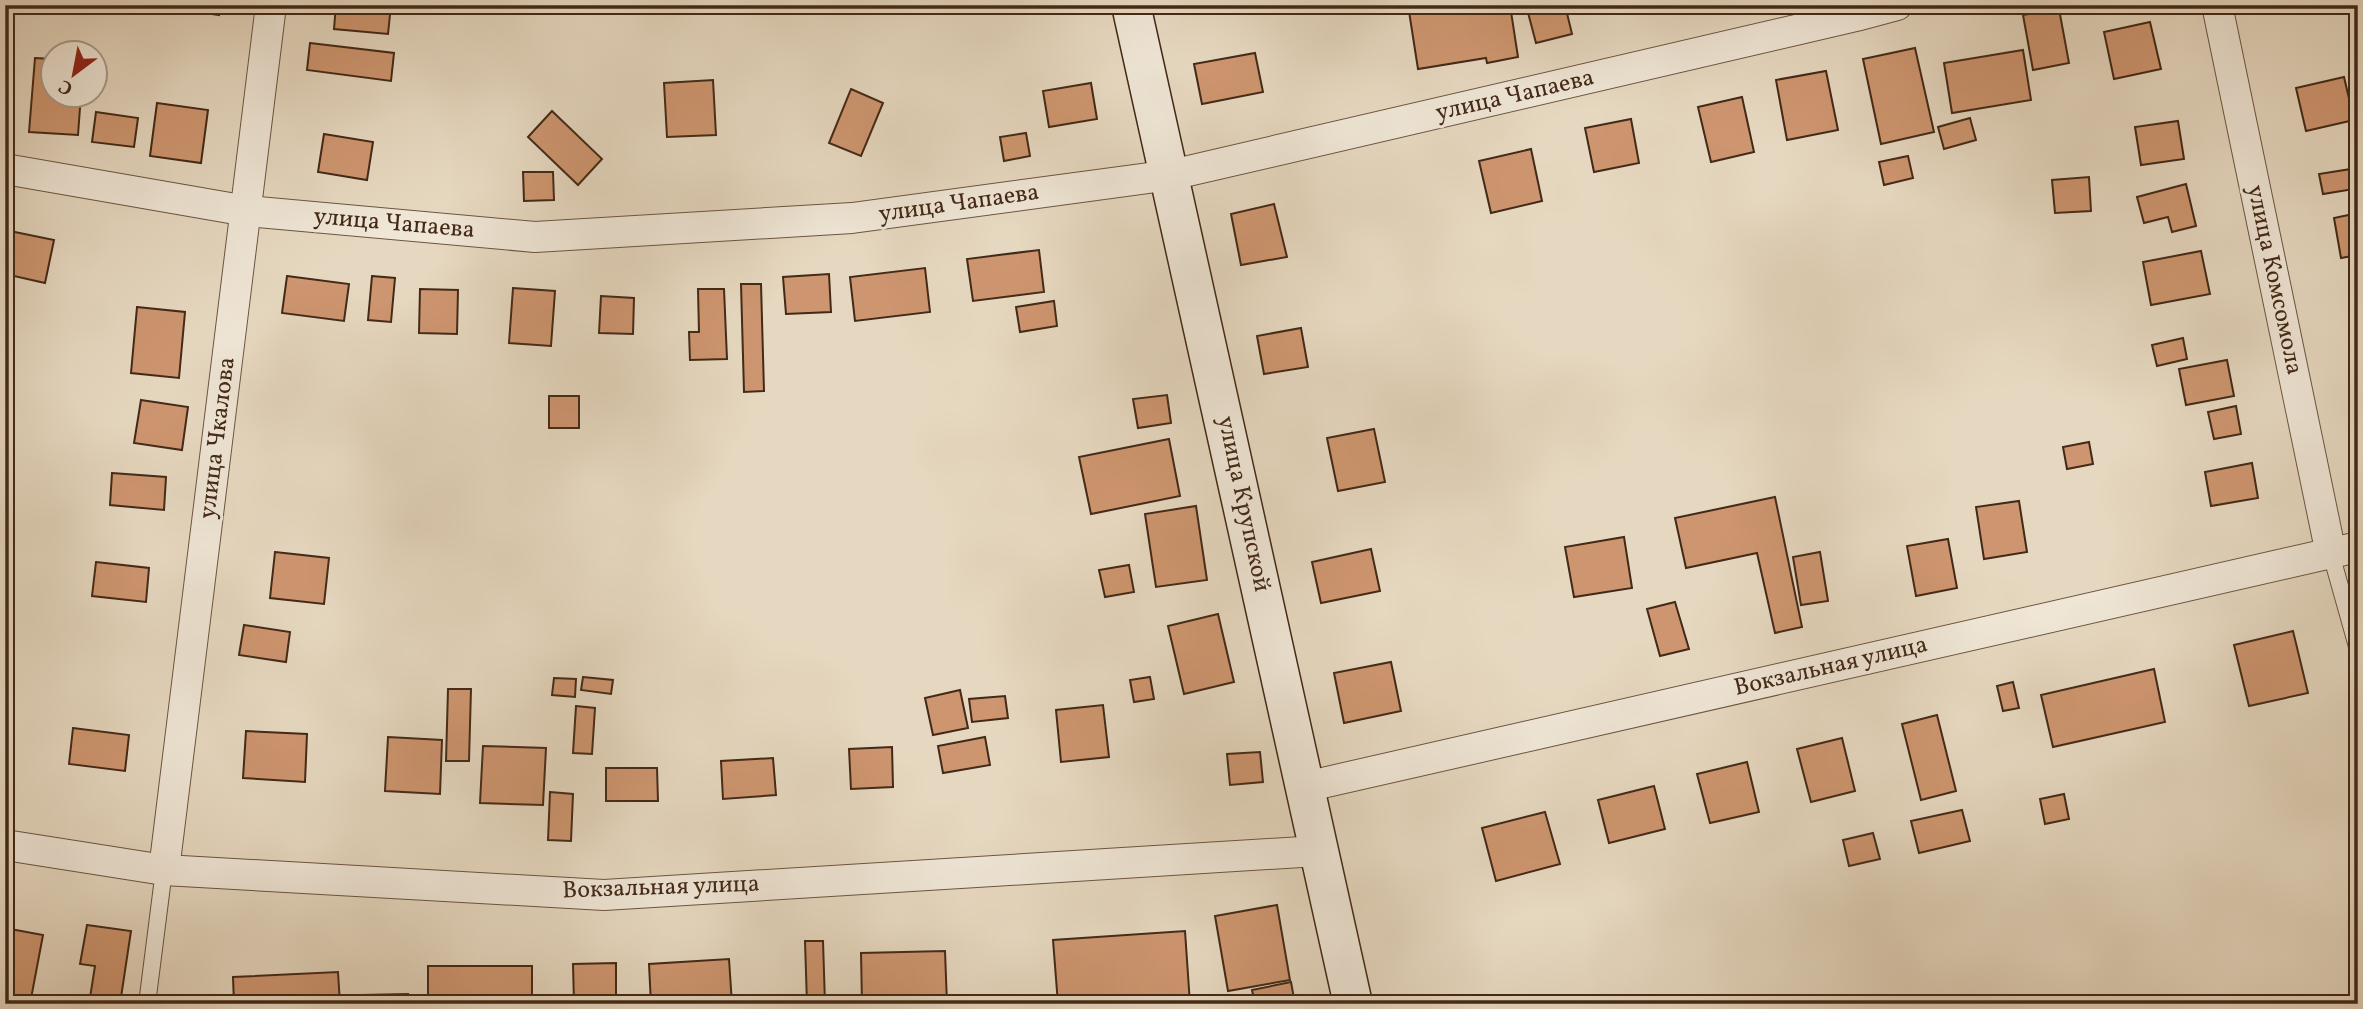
<svg xmlns="http://www.w3.org/2000/svg" width="2363" height="1009" font-family="Vollkorn,serif">
  <rect width="100%" height="100%" fill="#e6d8c0"/>
  <filter id="stains"><feTurbulence type="fractalNoise" baseFrequency=".00286" numOctaves="4"/><feColorMatrix values="0 0 0 0 .2 0 0 0 0 .09 0 0 0 0 .02 0 0 0 .5 -.17"/></filter>
  <radialGradient id="worn" r=".72"><stop offset=".6" stop-color="#630" stop-opacity="0"/><stop offset="1" stop-color="#630" stop-opacity=".3"/></radialGradient>
  <!-- building -->
  <g fill="#ce9670" stroke="#432917" stroke-width="2">
    <path d="M172,5h49l-2,10 -47,-7z"/>
    <path d="M336,5h55l-3,29 -54,-5z"/>
    <path d="M1408,5h102l8,52 -31,6 -1,-5 -68,11z"/>
    <path d="M1526,5h39l7,29 -36,9z"/>
    <path d="M2286,5h29l-28,7z"/>
    <path d="M2059,9l10,54 -36,7 -10,-55z"/>
    <path d="M2150,22l11,47 -47,10 -10,-47z"/>
    <path d="M310,43l84,10 -3,28 -84,-11z"/>
    <path d="M1915,48l19,84 -53,12 -18,-85z"/>
    <path d="M2023,50l8,50 -79,13 -8,-50z"/>
    <path d="M1255,53l8,39 -61,12 -8,-40z"/>
    <path d="M35,58l17,1v35h29l-3,41 -49,-3z"/>
    <path d="M1826,71l12,59 -51,10 -11,-60z"/>
    <path d="M2344,77l10,43 -48,11 -10,-43z"/>
    <path d="M713,80l3,55 -49,2 -3,-54z"/>
    <path d="M1091,83l6,36 -48,8 -6,-36z"/>
    <path d="M851,89l32,14 -22,53 -32,-13z"/>
    <path d="M1742,97l12,55 -43,10 -13,-55z"/>
    <path d="M157,103l51,7 -7,53 -51,-7z"/>
    <path d="M552,111l50,48 -24,26 -50,-48z"/>
    <path d="M96,112l42,6 -4,29 -42,-5z"/>
    <path d="M1970,118l6,22 -32,9 -6,-22z"/>
    <path d="M1631,119l8,44 -45,9 -9,-44z"/>
    <path d="M2178,121l6,38 -43,6 -6,-38z"/>
    <path d="M1026,133l4,23 -26,5 -4,-24z"/>
    <path d="M324,134l49,8 -6,38 -49,-8z"/>
    <path d="M1531,149l11,52 -51,12 -12,-52z"/>
    <path d="M1908,156l5,22 -29,7 -5,-23z"/>
    <path d="M2351,169l3,20 -31,5 -4,-20z"/>
    <path d="M523,172h30l1,28 -30,1z"/>
    <path d="M2089,177l2,34 -36,2 -3,-33z"/>
    <path d="M2186,184l10,42 -24,6 -4,-15 -24,6 -7,-26z"/>
    <path d="M1274,204l13,53 -46,8 -10,-51z"/>
    <path d="M2358,213v42l-17,3 -7,-40z"/>
    <path d="M5,230l49,10 -9,43 -40,-9z"/>
    <path d="M1039,250l5,42 -71,9 -6,-42z"/>
    <path d="M2201,251l9,43 -59,11 -8,-43z"/>
    <path d="M925,268l5,44 -75,9 -5,-44z"/>
    <path d="M829,274l2,38 -45,2 -3,-37z"/>
    <path d="M287,276l62,8 -5,37 -62,-8z"/>
    <path d="M372,276l23,2 -4,44 -23,-2z"/>
    <path d="M741,284h20l3,107 -20,1z"/>
    <path d="M513,288l42,3 -4,55 -42,-3z"/>
    <path d="M420,289l38,1 -1,44 -38,-1z"/>
    <path d="M698,289h26l3,70 -37,1 -1,-28h10z"/>
    <path d="M601,296l33,2 -1,36 -34,-1z"/>
    <path d="M1054,301l3,25 -37,6 -4,-25z"/>
    <path d="M137,307l48,5 -6,66 -48,-5z"/>
    <path d="M1301,328l7,39 -44,7 -7,-38z"/>
    <path d="M2183,338l4,21 -30,7 -5,-21z"/>
    <path d="M2227,360l7,36 -48,9 -7,-36z"/>
    <path d="M1167,395l4,28 -33,5 -5,-29z"/>
    <rect x="549" y="396" width="30" height="32"/>
    <path d="M141,400l47,7 -6,43 -48,-7z"/>
    <path d="M2236,406l5,28 -27,5 -6,-27z"/>
    <path d="M1374,429l11,53 -47,9 -11,-53z"/>
    <path d="M1169,439l11,57 -89,18 -12,-57z"/>
    <path d="M2089,442l4,22 -26,5 -4,-22z"/>
    <path d="M2252,463l6,35 -47,8 -6,-34z"/>
    <path d="M112,473l54,4 -2,33 -54,-5z"/>
    <path d="M1775,497l27,130 -27,6 -18,-80 -71,15 -11,-50z"/>
    <path d="M2019,501l8,51 -43,7 -8,-52z"/>
    <path d="M1196,506l11,74 -51,7 -11,-73z"/>
    <path d="M1624,537l8,51 -58,9 -9,-50z"/>
    <path d="M1948,539l9,49 -41,8 -9,-50z"/>
    <path d="M1371,549l9,42 -59,12 -9,-41z"/>
    <path d="M275,552l54,6 -5,46 -54,-6z"/>
    <path d="M1820,552l8,49 -27,4 -8,-48z"/>
    <path d="M96,562l53,6 -3,34 -54,-6z"/>
    <path d="M1129,565l5,27 -29,5 -6,-27z"/>
    <path d="M1675,602l14,47 -29,7 -13,-47z"/>
    <path d="M1218,614l16,68 -50,12 -16,-68z"/>
    <path d="M244,625l46,7 -4,30 -47,-7z"/>
    <path d="M2293,631l15,62 -59,13 -15,-61z"/>
    <path d="M1391,662l10,49 -57,12 -10,-50z"/>
    <path d="M2154,669l11,53 -112,25 -12,-52z"/>
    <path d="M583,677l30,3 -2,14 -30,-4z"/>
    <path d="M1150,677l4,22 -20,3 -4,-22z"/>
    <path d="M554,678l22,1 -1,18 -23,-2z"/>
    <path d="M2013,682l6,26 -16,3 -6,-25z"/>
    <path d="M448,689h23l-2,72h-23z"/>
    <path d="M960,690l8,38 -35,7 -8,-37z"/>
    <path d="M1005,696l3,22 -36,4 -3,-23z"/>
    <path d="M1103,705l6,52 -48,5 -5,-52z"/>
    <path d="M576,706l19,2 -3,46 -19,-1z"/>
    <path d="M1937,715l19,76 -35,9 -19,-76z"/>
    <path d="M73,728l56,7 -4,36 -56,-7z"/>
    <path d="M246,731l61,3 -2,48 -62,-4z"/>
    <path d="M388,737l54,3 -2,54 -55,-3z"/>
    <path d="M985,737l5,28 -47,8 -5,-27z"/>
    <path d="M1842,738l13,53 -44,11 -14,-53z"/>
    <path d="M483,746l63,2 -3,57 -63,-2z"/>
    <path d="M892,747l1,40 -42,2 -2,-40z"/>
    <path d="M1260,752l3,30 -33,3 -3,-31z"/>
    <path d="M773,758l3,37 -53,4 -2,-38z"/>
    <path d="M1747,762l12,50 -49,11 -13,-49z"/>
    <path d="M606,768h51l1,33h-52z"/>
    <path d="M1654,786l11,43 -56,14 -11,-43z"/>
    <path d="M550,792l23,2 -2,47 -23,-1z"/>
    <path d="M2064,794l5,25 -24,5 -5,-25z"/>
    <path d="M1962,810l8,31 -51,12 -8,-32z"/>
    <path d="M1545,812l15,52 -64,17 -14,-53z"/>
    <path d="M1873,833l7,26 -31,7 -6,-26z"/>
    <path d="M1277,905l13,75 -62,11 -13,-75z"/>
    <path d="M87,925l44,6 -11,73h-31l6,-38 -15,-2z"/>
    <path d="M5,928l38,7 -13,69h-25z"/>
    <path d="M1185,931l5,73h-132l-5,-64z"/>
    <path d="M805,941h18l2,63h-18z"/>
    <path d="M945,951l2,53h-85l-1,-51z"/>
    <path d="M729,959l3,45h-81l-2,-40z"/>
    <path d="M616,963v41h-42l-1,-40z"/>
    <rect x="428" y="966" width="104" height="38"/>
    <path d="M338,972l2,32h-106l-1,-27z"/>
    <path d="M1291,982l4,22h-40l-3,-14z"/>
    <path d="M408,994v10h-47v-9z"/>
  </g>
  <g fill="none" stroke-linecap="round" stroke-linejoin="round">
    <defs>
      <g id="lane">
        <path d="M2331,554l27,96"/>
        <path d="M147,1004l17,-134"/>
      </g>
      <g id="street">
        <path d="M2217,5l114,549"/>
        <path d="M5,169l242,42 288,26 317,-19 319,-43 685,-159 41,-11"/>
        <path d="M1305,787l1053,-240"/>
        <path d="M5,845l159,25 440,25 714,-44"/>
        <path d="M164,870l107,-865"/>
      </g>
      <path id="secondary" d="M1131,5l222,999"/>
    </defs>
    <!-- lane casing -->
    <use href="#lane" stroke="#6c5541" stroke-width="18"/>
    <!-- street casing -->
    <use href="#street" stroke="#6c5541" stroke-width="32"/>
    <!-- secondary casing -->
    <use href="#secondary" stroke="#432917" stroke-width="41"/>
    <!-- lane -->
    <use href="#lane" stroke="#efe6d6" stroke-width="16"/>
    <!-- street -->
    <use href="#street" stroke="#efe6d6" stroke-width="30"/>
    <!-- secondary -->
    <use href="#secondary" stroke="#efe6d6" stroke-width="38"/>
  </g>
  <g text-anchor="middle" dominant-baseline="central" stroke-width="6" stroke-linejoin="round" paint-order="stroke">
    <!-- street labels -->
    <g font-size="24" fill="#432917" stroke="#efe6d6">
      <text transform="translate(1515 96) rotate(-13)">улица Чапаева</text>
      <text transform="translate(959 204) rotate(-8)">улица Чапаева</text>
      <text transform="translate(394 224) rotate(5)">улица Чапаева</text>
      <text transform="translate(2274 280) rotate(78)">улица Комсомола</text>
      <text transform="translate(218 438) rotate(-83)">улица Чкалова</text>
      <text transform="translate(1243 504) rotate(78)">улица Крупской</text>
      <text transform="translate(1831 667) rotate(-13)">Вокзальная улица</text>
      <text transform="translate(661 888) rotate(-2)">Вокзальная улица</text>
    </g>
  </g>
  <!-- margin -->
  <rect width="2363" height="1009" fill="none" stroke="#e6d8c0" stroke-width="28"/>
  <rect x="7" y="7" width="2349" height="995" fill="none" stroke="#432917" stroke-width="3.5"/>
  <rect x="14" y="14" width="2335" height="981" fill="none" stroke="#432917" stroke-width="2"/>
  <!-- north arrow -->
  <g transform="translate(74 74) rotate(212)"><circle r="33" fill="#efe6d6" stroke="#aa9a8a" stroke-width="2"/>
  <path d="M0-5L12 26L0 18L-12 26Z" fill="#8f2418"/>
  <text y="-10" font-size="19" font-weight="bold" text-anchor="middle" fill="#432917">С</text>
  </g>
  <rect width="100%" height="100%" filter="url(#stains)"/>
  <rect width="100%" height="100%" fill="url(#worn)"/>
</svg>
